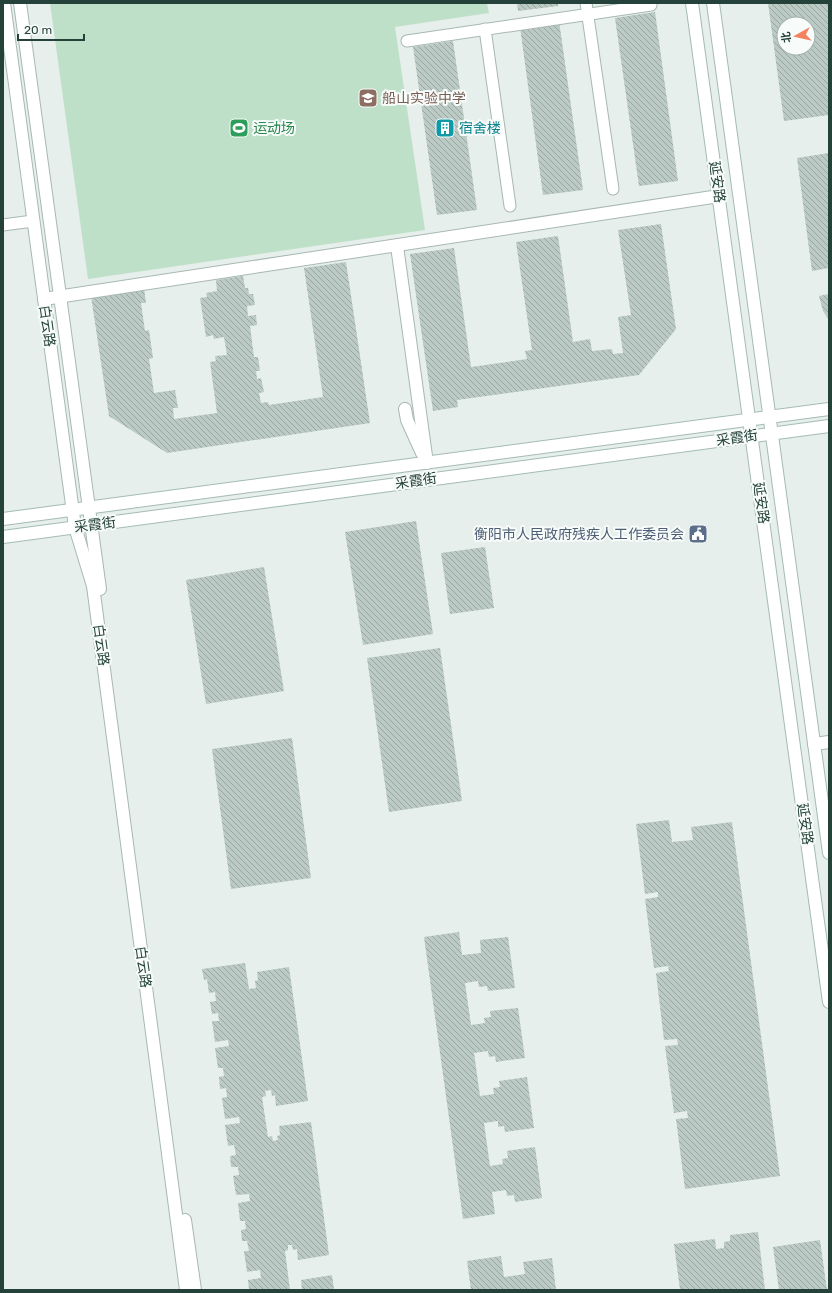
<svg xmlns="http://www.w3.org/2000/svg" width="832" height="1293" font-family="Rubik,'Noto Sans SC',sans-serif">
  <defs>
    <pattern id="building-back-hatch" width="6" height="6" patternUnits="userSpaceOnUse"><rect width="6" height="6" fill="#bbcac4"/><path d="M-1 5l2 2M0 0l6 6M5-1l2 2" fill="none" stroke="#98a6a0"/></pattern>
  </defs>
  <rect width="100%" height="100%" fill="#e6efeb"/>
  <!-- pitch -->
  <path fill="#bfe0c8" d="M50,3h437l2,10 -94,14 30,203 -337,49z"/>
  <!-- building -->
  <g fill="url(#building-back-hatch)" fill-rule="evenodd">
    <path d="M517,3h41v3l-40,5z"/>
    <path d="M768,3h61v112l-45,6zM784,24h24v24h-24z"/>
    <path d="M655,12l23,169 -39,5 -24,-168z"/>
    <path d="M559,21l24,169 -40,5 -23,-168z"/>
    <path d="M453,41l24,169 -40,5 -24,-168z"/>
    <path d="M829,153v115l-17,3 -15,-113z"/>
    <path d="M661,224l15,105 -37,46 -182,25 1,7 -25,4 -23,-157 44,-6 17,119 56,-8 -2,-8 7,-1 -16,-108 42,-6 15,106 17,-3 2,12 20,-2 1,5 10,-1 -5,-36 13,-2 -13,-85z"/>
    <path d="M346,262l24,161 -203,30 -58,-37 -18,-120 53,-8 2,15h-5l4,28 4,-1 4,28 -4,1 5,34 21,-3 3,18h-5l1,11 43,-6 -7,-51 6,-1 -1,-5 12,-1 -3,-18 -10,2 -1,-4 -7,2 -6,-39 7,-1 -1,-4 11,-2 -1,-11 27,-4 2,12h3l1,6h4l2,11 -8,1 1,10 8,-1 1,10 -7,1 4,31h4l2,14h-4l1,8 4,-1 3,14 -5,1 2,10 7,-1 1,3 54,-8 -19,-129z"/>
    <path d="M829,294v26l-6,-9 -4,-15z"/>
    <path d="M416,521l17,113 -70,11 -18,-113z"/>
    <path d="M485,547l9,61 -44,6 -9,-61z"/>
    <path d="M264,567l20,124 -78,13 -20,-124z"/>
    <path d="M440,648l22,153 -73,11 -22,-154z"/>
    <path d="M292,738l19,140 -80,11 -19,-140z"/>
    <path d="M669,820l3,22 21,-2 -2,-13 41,-5 48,354 -95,13 -9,-70 12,-1 -1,-7 -13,2 -9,-67 13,-1 -1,-6 -13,1 -8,-67 13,-2 -1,-5 -14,2 -9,-69 13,-2v-5l-13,2 -9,-70z"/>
    <path d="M459,932l3,23 19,-2 -1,-13 28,-3 7,51 -27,3 -1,-5 -8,1 -1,-6 -13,2 6,42 14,-2 -1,-5 7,-1 -1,-6 28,-3 7,50 -29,4 -1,-6 -6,1 -1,-6 -14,2 6,43 14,-2 -1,-6 7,-1 -1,-6 28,-4 7,51 -29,4 -1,-6 -6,1v-6l-14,2 6,43 13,-2 -1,-5 6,-1 -1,-7 28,-4 7,51 -27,4 -1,-7 -7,1 -1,-6 -14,2 3,22 -32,5 -39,-282z"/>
    <path d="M245,963l4,26 7,-1 -1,-7 3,-1 -1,-8 32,-5 19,134 -32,5 -1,-11 -3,1 -1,-6 -6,1 1,5 -4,1 6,40 4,-1 1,5 5,-1 -1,-4 3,-1 -1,-9 32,-4 18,133 -31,5 -1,-11 -4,1 -1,-5h-4v5l-3,1 5,39h-41l-1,-10 13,-2 -1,-8 -13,2 -3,-21h5l-2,-10h-5l-1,-11 5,-1 -1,-8h-5l-2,-18 12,-2 -1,-7 -13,1 -3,-19 6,-1 -1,-8h-7l-1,-11 6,-1 -2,-10 -6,1 -3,-21 15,-2 -1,-6 -14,2 -3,-21 5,-1 -1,-9 -6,1 -1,-12 5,-1 -1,-8h-5l-3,-20 14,-2 -1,-6 -13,2 -3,-21h7l-1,-8 -6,1 -2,-12 6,-1 -1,-9 -6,1 -2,-14 -3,1 -2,-11z"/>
    <path d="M758,1232l7,58h-85l-6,-46 41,-5 1,10 8,-1v-6l6,-1v-6z"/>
    <path d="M820,1240l7,50h-48l-6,-43z"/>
    <path d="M501,1256l3,21 21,-3 -2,-12 29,-4 4,32h-85l-4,-29z"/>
    <path d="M332,1275l2,15h-32l-1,-10z"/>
  </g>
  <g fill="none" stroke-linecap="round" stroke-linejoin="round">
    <defs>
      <g id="service">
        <path d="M586,3l27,186"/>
        <path d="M485,29l25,177"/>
        <path d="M407,41l244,-36"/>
        <path d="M3,225l30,-4"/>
      </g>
      <g id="minor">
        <path d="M397,246l30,217"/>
        <path d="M44,299l675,-103"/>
        <path d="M405,409l2,11 15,33"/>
        <path d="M814,744l15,-2"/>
      </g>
      <g id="tertiary">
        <path d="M4,3l71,524 18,59 93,704"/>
        <path d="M20,3l80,586"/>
        <path d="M185,1220l10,70"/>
      </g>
      <g id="secondary">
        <path d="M692,3l137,999"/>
        <path d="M713,3l116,850"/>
        <path d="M3,519l826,-110"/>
        <path d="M3,537l826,-111"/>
      </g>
    </defs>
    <!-- service casing -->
    <use href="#service" stroke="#a8b8b2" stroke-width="13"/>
    <!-- minor casing -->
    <use href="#minor" stroke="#a8b8b2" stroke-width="14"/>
    <!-- tertiary casing -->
    <use href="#tertiary" stroke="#a8b8b2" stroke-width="14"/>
    <!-- secondary casing -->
    <use href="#secondary" stroke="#a4bbb3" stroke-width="14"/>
    <!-- service -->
    <use href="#service" stroke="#fff" stroke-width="11"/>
    <!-- minor -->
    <use href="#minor" stroke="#fff" stroke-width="12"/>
    <!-- tertiary -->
    <use href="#tertiary" stroke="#fff" stroke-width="12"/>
    <!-- secondary -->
    <use href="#secondary" stroke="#fff" stroke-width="12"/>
  </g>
  <!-- icons -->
  <defs>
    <symbol id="school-square" viewBox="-11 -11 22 22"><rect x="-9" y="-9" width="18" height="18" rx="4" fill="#8d6e63" stroke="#f7fbf9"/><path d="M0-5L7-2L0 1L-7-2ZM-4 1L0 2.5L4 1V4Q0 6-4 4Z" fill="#fff"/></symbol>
    <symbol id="stadium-square" viewBox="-11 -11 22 22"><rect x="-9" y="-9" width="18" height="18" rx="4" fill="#2e9e5b" stroke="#f7fbf9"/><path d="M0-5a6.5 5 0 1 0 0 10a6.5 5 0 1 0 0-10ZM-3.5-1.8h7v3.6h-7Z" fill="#fff"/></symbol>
    <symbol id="building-square" viewBox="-11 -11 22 22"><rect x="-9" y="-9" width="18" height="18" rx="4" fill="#0f9aa8" stroke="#f7fbf9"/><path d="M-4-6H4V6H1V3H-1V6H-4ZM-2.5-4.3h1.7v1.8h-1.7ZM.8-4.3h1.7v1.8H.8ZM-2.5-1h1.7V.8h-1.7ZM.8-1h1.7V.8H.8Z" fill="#fff"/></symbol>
    <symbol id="civic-square" viewBox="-11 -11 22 22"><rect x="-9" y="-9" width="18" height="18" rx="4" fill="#5c6f8a" stroke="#f7fbf9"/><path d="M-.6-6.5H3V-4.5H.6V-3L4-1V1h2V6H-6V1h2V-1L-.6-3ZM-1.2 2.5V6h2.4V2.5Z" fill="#fff"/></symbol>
  </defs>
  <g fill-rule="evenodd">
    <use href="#school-square" x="357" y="87" width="22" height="22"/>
    <use href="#stadium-square" x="228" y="117" width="22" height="22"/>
    <use href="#building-square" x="434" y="117" width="22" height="22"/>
    <use href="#civic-square" x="687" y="523" width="22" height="22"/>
  </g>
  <g text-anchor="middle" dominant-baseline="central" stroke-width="4" stroke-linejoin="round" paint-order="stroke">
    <!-- education labels -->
    <g font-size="14" fill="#785e54" stroke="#f7fbf9" text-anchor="start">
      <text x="382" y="98">船山实验中学</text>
    </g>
    <!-- leisure labels -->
    <g font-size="14" fill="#27864d" stroke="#f7fbf9" text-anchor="start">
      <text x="253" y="128">运动场</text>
    </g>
    <!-- culture labels -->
    <g font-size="14" fill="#0d838f" stroke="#f7fbf9" text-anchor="start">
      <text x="459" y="128">宿舍楼</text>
    </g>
    <!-- street labels -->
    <g font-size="14" fill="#24423a" stroke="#f7fbf9">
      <text transform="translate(717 182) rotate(82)">延安路</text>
      <text transform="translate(47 326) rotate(82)">白云路</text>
      <text transform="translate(737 438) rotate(-8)">采霞街</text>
      <text transform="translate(416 481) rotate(-8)">采霞街</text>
      <text transform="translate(761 503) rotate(82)">延安路</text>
      <text transform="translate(95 525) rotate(-7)">采霞街</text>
      <text transform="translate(101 645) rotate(82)">白云路</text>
      <text transform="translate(805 824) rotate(82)">延安路</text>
      <text transform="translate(143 967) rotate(82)">白云路</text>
    </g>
    <!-- service labels -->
    <g font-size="14" fill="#4e5e75" stroke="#f7fbf9" text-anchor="end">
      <text x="684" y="534">衡阳市人民政府残疾人工作委员会</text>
    </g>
  </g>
  <!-- border -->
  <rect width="832" height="1293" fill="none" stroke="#24423a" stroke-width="8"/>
  <!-- north arrow -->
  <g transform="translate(796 36) rotate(262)"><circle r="19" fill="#f7fbf9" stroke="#a3b1ad"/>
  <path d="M0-3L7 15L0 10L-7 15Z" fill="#f4845f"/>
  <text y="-6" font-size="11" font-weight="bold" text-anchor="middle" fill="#24423a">北</text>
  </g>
  <!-- scale -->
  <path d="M18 34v6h66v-6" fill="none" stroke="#24423a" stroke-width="2"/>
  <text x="24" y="34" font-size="12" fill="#24423a" stroke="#f7fbf9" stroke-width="3" paint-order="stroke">20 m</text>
</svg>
